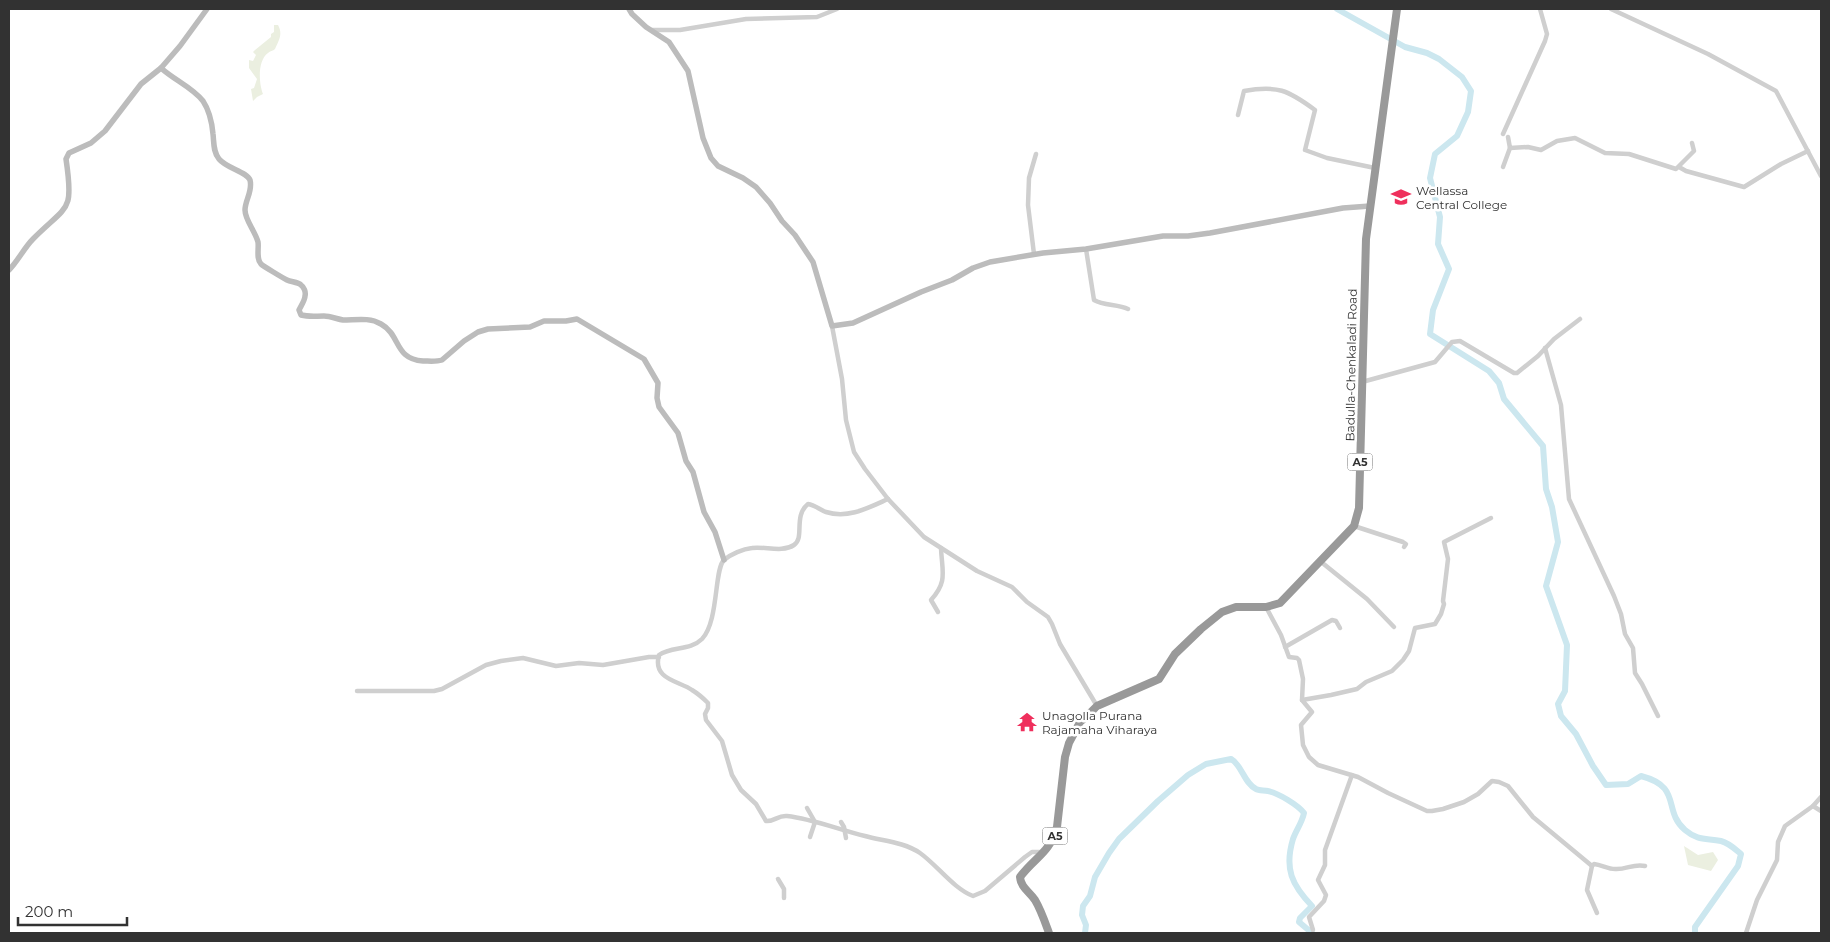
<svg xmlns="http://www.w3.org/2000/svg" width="1830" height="942" font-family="Montserrat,sans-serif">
  <rect width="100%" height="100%" fill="#fff"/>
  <!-- green -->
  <g fill="#ebefe0">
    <path d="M274,25h4c5,9 1,15 -3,24 -2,2 -5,2 -7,4 -11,8 -9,31 -5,41l-6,3 -4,4 -2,-12 3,-1 3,-9 -8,-11v-8l4,1 3,-6 -3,-3 2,-2 16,-13v-3l3,-2z"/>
    <path d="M1684,846l14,9 15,-3 5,8 -7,11 -23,-6z"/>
  </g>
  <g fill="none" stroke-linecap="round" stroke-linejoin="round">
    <!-- river -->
    <g stroke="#cce7ef" stroke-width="6">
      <path d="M1337,9l68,38 22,6 12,6 23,18 9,14 -3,21 -11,24 -22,18 -5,24 10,39 -2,27 11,25 -16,41 -3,24 59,37 10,12 5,16 39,47 3,43 6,18 6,35 -12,44 21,59 -2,46 -7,13 3,12 15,18 17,32 13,19 22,-1 13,-8c42,11 21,34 44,54 13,11 21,8 36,11 8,2 14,8 20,13l-3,12 -43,61v6"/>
      <path d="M1085,933l1,-8 -4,-10 1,-9 7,-10 5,-19 14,-24 10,-14 39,-38 30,-26 18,-11 25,-5c11,6 13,24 25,30 3,2 8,1 12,2 10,2 30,14 36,22 -2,10 -8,17 -11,26 -9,30 -1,46 19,67l-12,12 -1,4 13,11"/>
    </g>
    <!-- street -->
    <g stroke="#cfcfcf" stroke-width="4.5">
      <path d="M1611,9l97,45 68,37 45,85"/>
      <path d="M651,30h29l66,-11 71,-2 20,-8"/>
      <path d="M1238,115l6,-24c33,-6 44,-1 71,19l-10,40 22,8 48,10"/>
      <path d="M1503,134l42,-93 2,-7 -7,-25"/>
      <path d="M1508,137l2,11 18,-1 13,3 16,-9 18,-3 30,15 24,1 47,15 18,-18 -2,-8"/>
      <path d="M1503,167l7,-19"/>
      <path d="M1679,167l7,4 58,16 37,-23 27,-13"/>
      <path d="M1086,249l8,51c10,6 24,4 34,9"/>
      <path d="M1034,254l-6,-49 1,-27 7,-24"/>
      <path d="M832,326l10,53 4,41 8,32 11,17 23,30 36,38 53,34 35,16 15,15 21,15 4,7 8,20 37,62"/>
      <path d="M1545,348l16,57 8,94 45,97 7,18 4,20 8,14 2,25 7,11 16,32"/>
      <path d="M1362,382l73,-20 17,-20 8,-1 54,32h3l21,-17 16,-17 26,-20"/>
      <path d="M888,499c-20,9 -40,20 -62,13 -6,-2 -11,-7 -18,-8 -15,12 -3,34 -14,41 -12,8 -29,1 -42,3 -9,1 -21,6 -28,12 -10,9 -5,61 -22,79 -12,12 -30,7 -43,16 -7,25 21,26 33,35 5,3 11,8 16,13v5l-3,6 1,6 16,21 10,34 9,15 15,14 10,17c8,1 12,-6 21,-5 27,3 52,14 78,20 18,5 39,6 55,17 17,12 34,36 53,43l12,-5 40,-34 7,-5h11"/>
      <path d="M1354,526l49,16 3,2 -2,3"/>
      <path d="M1320,561l47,38 27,28"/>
      <path d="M1266,607l15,28 8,22 8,1 2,2 4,19 -1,21 10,12 -11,13 2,20 6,12 9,8 40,12 30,16 39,18h5l11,-2 21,-7 14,-8 14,-13 7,1 9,4 25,31 59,49 2,-2c8,1 14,5 21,5 11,1 19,-6 30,-3"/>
      <path d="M938,612l-7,-12c17,-19 11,-28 10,-52"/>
      <path d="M1285,647l47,-27 4,1 4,7"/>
      <path d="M357,691h77l8,-2 44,-24 15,-4 22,-3 33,8 23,-3 24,2 46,-8h10"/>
      <path d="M1302,700l29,-5 26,-6 9,-7 26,-11 11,-11 6,-9 6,-23 20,-4 6,-10 3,-10 -1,-3 5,-42 -4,-17 47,-24"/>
      <path d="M1813,806l8,5"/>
      <path d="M807,808l8,14 -5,15"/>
      <path d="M841,822l3,5 2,11"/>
      <path d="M1592,866l-5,24 10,23"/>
      <path d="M778,879l6,10v9"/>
      <path d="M1313,930l-4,-13 15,-16 2,-6 -8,-15 7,-15v-15l27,-75"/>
      <path d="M1746,933l11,-33 20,-40 1,-18 7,-16 28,-20 8,-9"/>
    </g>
    <!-- secondary -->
    <g stroke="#bcbcbc" stroke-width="5.5">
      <path d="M629,9l3,5 14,13 23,15 19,29 15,67 8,20 7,8 25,12 13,9 14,16 12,18 13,14 18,27 19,64 21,-3 68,-31 31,-12 21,-12 17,-6 53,-9 43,-4 77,-13h25l22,-3 133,-25 27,-2"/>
      <path d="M161,68c13,12 31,19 42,33 6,9 9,22 10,33 1,8 0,18 6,25 7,9 28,13 31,21 3,11 -5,20 -5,30 0,10 10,21 13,32 1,6 -2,17 3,22 2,2 22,14 26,16 4,2 11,2 14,5 3,2 5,7 4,11 0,4 -4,10 -6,14l2,5c8,2 14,1 23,1 6,0 13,3 19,4 13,0 26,-3 38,4 20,11 13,35 42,37 6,0 13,1 19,-1l22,-19 14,-9 10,-3 42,-2 14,-6h22l11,-2 67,40 14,24 -1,15 2,9 19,26 8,28 7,11 11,40 11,20 9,28"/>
      <path d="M9,270c9,-9 15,-22 24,-31 35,-35 41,-26 33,-80l3,-6 22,-10 14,-12 36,-47 20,-16 19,-22 27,-37"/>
    </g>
    <!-- highway -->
    <path stroke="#999" stroke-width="8" d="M1049,933c-4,-11 -8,-23 -14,-33 -6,-9 -14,-12 -15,-23 16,-21 29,-23 37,-50l8,-70 4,-14 11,-21 6,-5 11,-11 62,-27 16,-25 26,-25 21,-17 14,-5h30l14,-4 74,-77 5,-18 7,-269 31,-230"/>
  </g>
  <!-- icons -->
  <defs>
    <symbol id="school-bare" viewBox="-9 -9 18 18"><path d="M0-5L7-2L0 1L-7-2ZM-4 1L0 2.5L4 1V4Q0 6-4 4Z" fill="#ef2f5c" stroke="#fff" stroke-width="2.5" paint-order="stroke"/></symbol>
    <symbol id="temple-bare" viewBox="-9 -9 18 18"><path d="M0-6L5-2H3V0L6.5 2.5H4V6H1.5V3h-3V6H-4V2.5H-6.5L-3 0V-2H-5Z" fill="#ef2f5c" stroke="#fff" stroke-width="2.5" paint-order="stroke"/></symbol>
  </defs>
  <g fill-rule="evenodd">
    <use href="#school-bare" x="1387" y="183" width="28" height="28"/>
    <use href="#temple-bare" x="1013" y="708" width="28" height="28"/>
  </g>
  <g text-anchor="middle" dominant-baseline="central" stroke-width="5" stroke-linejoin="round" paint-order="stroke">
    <!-- shield labels -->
    <g fill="#fff" stroke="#707070" stroke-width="1">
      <rect x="1347.5" y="453.5" width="25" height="17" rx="4"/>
      <rect x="1042.5" y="827.5" width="25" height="17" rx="4"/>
    </g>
    <g font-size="11" font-weight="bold" fill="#323232">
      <text x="1360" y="462">A5</text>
      <text x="1055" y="836">A5</text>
    </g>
    <!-- poi labels -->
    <g font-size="12" fill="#323232" stroke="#fff" text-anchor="start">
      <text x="1416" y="190">Wellassa<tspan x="1416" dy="14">Central College</tspan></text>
      <text x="1042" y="715">Unagolla Purana<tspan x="1042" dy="14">Rajamaha Viharaya</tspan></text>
    </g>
    <!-- street labels -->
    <g font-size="12" fill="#323232" stroke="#fff">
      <text transform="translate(1351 365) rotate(-89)">Badulla-Chenkaladi Road</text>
    </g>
  </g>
  <!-- border -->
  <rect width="1830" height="942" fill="none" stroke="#323232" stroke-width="20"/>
  <!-- scale -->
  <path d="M18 917v8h109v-8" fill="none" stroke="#323232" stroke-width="2.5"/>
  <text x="25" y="917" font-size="15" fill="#323232" stroke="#ffffff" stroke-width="4" paint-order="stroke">200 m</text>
</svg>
